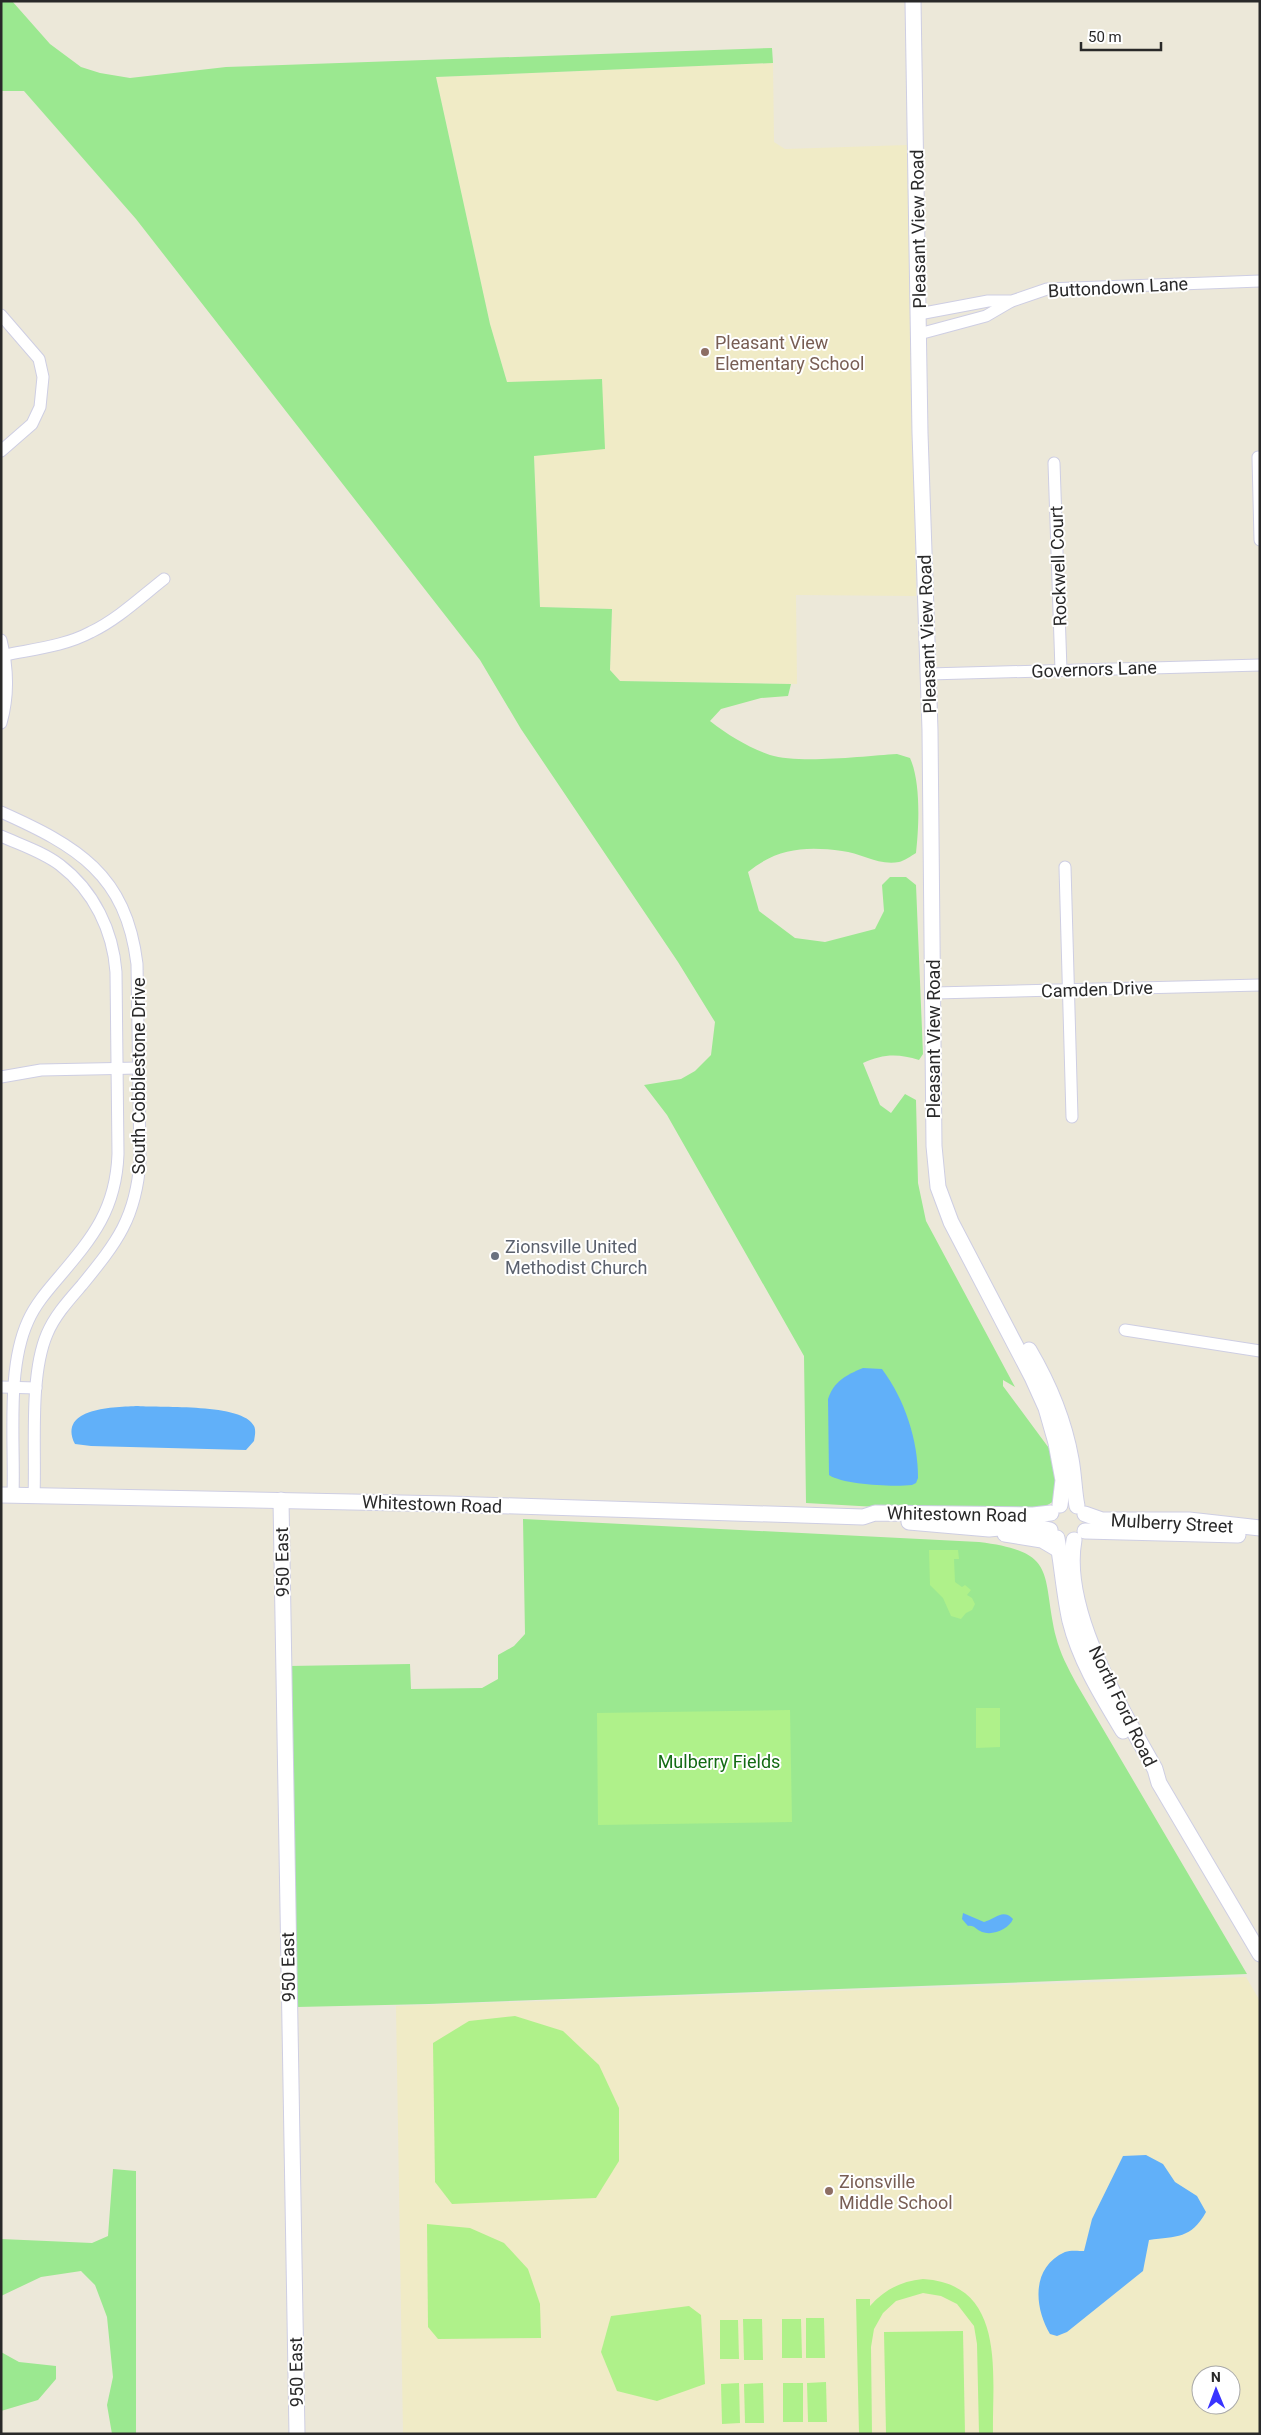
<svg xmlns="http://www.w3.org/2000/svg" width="1261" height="2435" font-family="Roboto,sans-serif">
  <rect width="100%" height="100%" fill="#ece8d9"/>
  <!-- education -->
  <g fill="#f0ebc6" fill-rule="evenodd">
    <path d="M773,63l1,79 11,7 122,-4 9,451 -120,-1 1,89 -177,-3 -10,-11 2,-61 -72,-2 -6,-152 68,-75 -95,2 -17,-58 -54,-247z"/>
    <path d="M1246,1977l14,24v433h-857l-7,-428zM1201,2375h30v30h-30z"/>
  </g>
  <!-- green -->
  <g fill="#9be890">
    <path d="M1,1h11l38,43 31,23 19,6 30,5 96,-11 546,-19 1,15 -337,14 54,247 17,58 95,-3 3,70 -71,7 6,151 72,2 -2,61 10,11 171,3 -3,12 -27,2 -40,11 -11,12c19,15 38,26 60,34 29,9 95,1 127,-1l13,4c11,24 9,69 6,95 -5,3 -12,8 -17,9 -20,4 -38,-9 -57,-11 -36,-5 -65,-3 -94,21l11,39 36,27 30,4 50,-13 9,-18 -2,-26 8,-8h16l10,8 7,169 -4,6c-21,-7 -37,-6 -56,3l17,42 11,8 14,-19 11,6 2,83 8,38 89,166 -12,-7v6l51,69 4,28 -2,17 -17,10 -162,-3 -71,-4 -2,-147 -137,-241 -23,-30 37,-6 14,-8 16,-16 4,-33 -37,-60 -157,-233 -41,-69 -344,-441 -112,-128h-23z"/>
    <path d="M523,1519l456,23c80,10 62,31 77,95 4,16 12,31 20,46l171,291 -818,30 -132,3 -8,-341 121,-2 1,25 71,-1 16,-9v-24l16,-9 11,-12z"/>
    <path d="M113,2169l23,2v263h-24l-5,-29 6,-28 -6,-60 -12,-32 -14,-14 -40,6 -40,19v-57l91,4 16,-7z"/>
    <path d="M1,2352l18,10 37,4v13l-18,21 -37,11z"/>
  </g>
  <!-- pitch -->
  <g fill="#aff18a">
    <path d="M929,1550h29l1,9h-5l1,23 7,5 3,-2 6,5 -4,5 5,3 3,6 -3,6 -6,3 -5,6 -10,-3 -8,-18 -13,-13z"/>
    <path d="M976,1708h24v39l-24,1z"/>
    <path d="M790,1710l2,112 -194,3 -1,-112z"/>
    <path d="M515,2016l48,15 36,34 20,43v53l-23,37 -144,6 -17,-22 -2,-139 36,-22z"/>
    <path d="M427,2224l43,4 34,15 24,26 12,35 1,34 -103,1 -10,-12z"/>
    <path d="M923,2279c84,5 69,95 70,155h-14l-2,-90 -3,-18 -17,-22 -16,-8 -18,-3 -27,8 -13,12 -9,16 -3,18 1,87h-13l-3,-135h14v7c14,-16 31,-25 53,-27z"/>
    <path d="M689,2306l12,9 4,69 -48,17 -40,-10 -16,-39 10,-36z"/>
    <path d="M806,2318h18l1,40h-19z"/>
    <path d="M743,2319h19l1,41h-19z"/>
    <path d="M782,2319h19l1,39h-20z"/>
    <path d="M720,2320h18l1,39h-19z"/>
    <path d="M963,2331l2,103h-79l-2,-102z"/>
    <path d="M826,2382l1,40h-19l-1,-39z"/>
    <path d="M739,2383l1,40 -18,1 -1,-40z"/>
    <path d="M763,2383l1,40h-19l-1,-39z"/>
    <rect x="783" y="2383" width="20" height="39"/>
  </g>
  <!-- water -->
  <g fill="#61b0f9">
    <path d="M863,1368l19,1c23,31 36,71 36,109l-2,5 -4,2c-19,2 -68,0 -83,-10l-1,-76c6,-18 18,-24 35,-31z"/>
    <path d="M138,1406c23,2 105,-3 116,20 2,4 1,10 0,15l-8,9 -155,-4 -16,-2c-18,-37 41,-37 63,-38z"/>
    <path d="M963,1913l21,9c11,-3 19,-14 29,-3 -4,10 -20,17 -31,13 -6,-2 -7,-7 -14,-6l-6,-7z"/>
    <path d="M1146,2155l17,9 12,18 22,14 9,16c-15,27 -29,24 -57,28l-6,31 -76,61 -10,4 -7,-2c-16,-27 -19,-67 15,-82 5,-2 14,-1 19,-1l8,-32 31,-63z"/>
  </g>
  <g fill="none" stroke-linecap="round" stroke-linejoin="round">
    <defs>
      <g id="street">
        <path d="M919,314l69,-13h24l35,-12 213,-8"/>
        <path d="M1,315l38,44 4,18 -3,30 -8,17 -31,27"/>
        <path d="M919,334l67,-18 24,-14"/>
        <path d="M1258,457l2,83"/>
        <path d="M1054,463l7,207"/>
        <path d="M1,640c7,28 8,55 0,83"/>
        <path d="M5,655c29,-6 60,-9 86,-23 27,-13 50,-35 73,-53"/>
        <path d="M929,674l331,-9"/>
        <path d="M1,812c76,34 125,62 136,152l3,197c-4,57 -23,81 -58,124 -13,15 -27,30 -35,49 -18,42 -11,115 -13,162"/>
        <path d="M1,836c20,9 42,16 59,29 34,26 53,66 56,107l2,182c-2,55 -25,83 -59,123 -12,14 -24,28 -31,44 -22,48 -13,121 -15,174"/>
        <path d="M1065,867l7,250"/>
        <path d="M934,993l326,-8"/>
        <path d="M1,1077l40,-7 98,-2"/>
        <path d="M1125,1330l135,21"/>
        <path d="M1,1387l35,1"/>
      </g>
      <g id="secondary">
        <path d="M913,1l7,432 10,297 4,416 4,41 13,35 81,155 14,31 10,35 7,37 -3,25"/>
        <path d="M1029,1350c20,34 35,70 42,109 3,16 3,32 6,47"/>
        <path d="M1,1495l448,9 414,13 12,-4 158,2 18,-2"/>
        <path d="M281,1500l16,934"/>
        <path d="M1085,1514l17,6h87l71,8"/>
        <path d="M909,1522l80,7 40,-4 21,5"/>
        <path d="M1085,1531l153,4"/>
        <path d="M1005,1534l37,6 17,10"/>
        <path d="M1057,1538c5,27 7,56 13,83 10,40 32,75 53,110"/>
        <path d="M1074,1540c-13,71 47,168 81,229l4,14 101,171"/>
      </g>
    </defs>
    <!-- street casing -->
    <use href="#street" stroke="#cecee3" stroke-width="13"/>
    <!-- secondary casing -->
    <use href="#secondary" stroke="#cecee3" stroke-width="17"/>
    <!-- street -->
    <use href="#street" stroke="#fff" stroke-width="11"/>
    <!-- secondary -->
    <use href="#secondary" stroke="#fff" stroke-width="15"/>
  </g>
  <!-- markers -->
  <g fill="#8d6e63" stroke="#fff" stroke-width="2">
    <circle cx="705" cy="352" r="5"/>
    <circle cx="829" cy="2191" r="5"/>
  </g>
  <circle fill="#6b7280" stroke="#fff" stroke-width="2" cx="495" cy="1256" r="5"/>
  <g text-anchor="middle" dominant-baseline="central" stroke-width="4" stroke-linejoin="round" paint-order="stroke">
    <!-- street labels -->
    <g font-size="18" fill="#292929" stroke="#fff">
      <text transform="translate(918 229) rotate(-91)">Pleasant View Road</text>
      <text transform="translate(1118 287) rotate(-3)">Buttondown Lane</text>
      <text transform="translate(1058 566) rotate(-92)">Rockwell Court</text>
      <text transform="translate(927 634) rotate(-92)">Pleasant View Road</text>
      <text transform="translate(1094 669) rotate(-2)">Governors Lane</text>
      <text transform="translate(1097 989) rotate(-2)">Camden Drive</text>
      <text transform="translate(933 1039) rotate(-90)">Pleasant View Road</text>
      <text transform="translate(138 1076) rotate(-90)">South Cobblestone Drive</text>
      <text transform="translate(432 1504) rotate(2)">Whitestown Road</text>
      <text transform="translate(957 1514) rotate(1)">Whitestown Road</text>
      <text transform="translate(1172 1523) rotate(3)">Mulberry Street</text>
      <text transform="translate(282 1562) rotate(-91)">950 East</text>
      <text transform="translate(1123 1706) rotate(64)">North Ford Road</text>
      <text transform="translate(288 1967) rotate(-91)">950 East</text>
      <text transform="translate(296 2372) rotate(-91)">950 East</text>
    </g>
    <!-- education labels -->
    <g font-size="18" fill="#785e54" stroke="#fff" text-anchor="start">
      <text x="715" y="342">Pleasant View<tspan x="715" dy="21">Elementary School</tspan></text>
      <text x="839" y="2181">Zionsville<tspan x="839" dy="21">Middle School</tspan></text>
    </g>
    <!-- worship labels -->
    <g font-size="18" fill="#5b616d" stroke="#fff" text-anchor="start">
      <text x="505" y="1246">Zionsville United<tspan x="505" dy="21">Methodist Church</tspan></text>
    </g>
    <!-- park labels -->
    <g font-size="18" fill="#136b14" stroke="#fff">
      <text x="719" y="1761">Mulberry Fields</text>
    </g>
  </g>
  <!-- border -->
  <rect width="1261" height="2435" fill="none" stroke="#292929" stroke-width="5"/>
  <!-- north arrow -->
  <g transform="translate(1216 2390) rotate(359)"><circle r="24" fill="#ffffff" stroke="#a9a9a9"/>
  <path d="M0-4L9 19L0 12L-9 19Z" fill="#3933ff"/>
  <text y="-8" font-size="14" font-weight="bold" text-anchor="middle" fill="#292929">N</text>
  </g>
  <!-- scale -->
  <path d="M1081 42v8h80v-8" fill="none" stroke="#292929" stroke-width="2.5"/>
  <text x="1088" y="42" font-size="15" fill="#292929" stroke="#ffffff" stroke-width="4" paint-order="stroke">50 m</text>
</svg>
